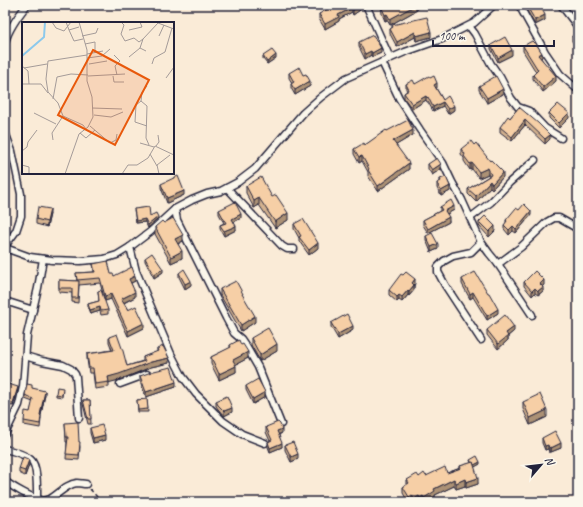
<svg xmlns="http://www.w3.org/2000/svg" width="583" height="507" font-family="Caveat,sans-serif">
  <rect width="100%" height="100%" fill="#faebd7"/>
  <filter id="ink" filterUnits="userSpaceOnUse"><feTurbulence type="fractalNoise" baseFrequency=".025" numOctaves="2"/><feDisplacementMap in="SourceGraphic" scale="8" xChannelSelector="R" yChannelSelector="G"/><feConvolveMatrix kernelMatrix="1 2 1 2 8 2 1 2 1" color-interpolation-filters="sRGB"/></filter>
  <g filter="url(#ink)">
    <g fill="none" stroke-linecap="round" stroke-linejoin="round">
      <defs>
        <g id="minor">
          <path d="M366,5l24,53"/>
          <path d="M519,5l26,47 15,22 18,16"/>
          <path d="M561,5l17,22"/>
          <path d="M469,26l6,8 16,30 9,13 11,21 7,9 11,4 16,17 16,10"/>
          <path d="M5,42c4,-14 13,-26 22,-37"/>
          <path d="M382,62l17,36 21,32 23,33 9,19 10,18 19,42 8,11 9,11 34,51"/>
          <path d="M5,132l7,19 9,43v22l-5,15 -11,15"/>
          <path d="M227,188l55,58 5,3h7"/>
          <path d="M175,209l2,11 49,98 8,15 7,6 6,9 11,19 23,57"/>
          <path d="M470,218l21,-16 19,-20 25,-22"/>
          <path d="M130,247l6,24 35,83 12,23 13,17 27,27 19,13 23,9"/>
          <path d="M5,248l3,1 22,8 22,3 28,1 24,-2 13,-4 13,-8 20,-15 25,-23 17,-9 15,-6 14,-3 17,-9 17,-13 48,-56 18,-16 25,-19 59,-26 37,-13 32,-16 20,-18"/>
          <path d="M498,264l23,-17 26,-25 7,-4h5l19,11"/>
          <path d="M5,301l28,9"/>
          <path d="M481,340l-36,-55 -7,-13v-5l6,-6 9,-5 18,-4 10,-10"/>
          <path d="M25,356l17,5 21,4 8,4 4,5 1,3 3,41"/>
          <path d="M120,384l27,-10"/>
          <path d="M5,434l14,-29 4,-18 4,-52 11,-47 5,-29"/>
          <path d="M5,449c8,2 20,5 26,11 7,6 6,30 6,39"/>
          <path d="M5,481c6,5 28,18 36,19 2,1 6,0 9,-1 9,-5 16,-15 27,-16 3,0 6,1 9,1"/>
        </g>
      </defs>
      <!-- minor casing -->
      <use href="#minor" stroke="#22223b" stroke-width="9"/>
      <!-- path -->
      <path stroke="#22223b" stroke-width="1.5" stroke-dasharray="4 3" stroke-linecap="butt" d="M90,489l7,8v5"/>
      <!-- minor -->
      <use href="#minor" stroke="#fbf7ec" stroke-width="6"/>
    </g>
    <!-- wall -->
    <g fill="#d4b28f" stroke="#22223b">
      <path d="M360,5v5l-7,5 -1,-3 -13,7v2l-14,8 -6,-10v-5z"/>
      <path d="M381,5h36v5l-27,15 -3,-5 -2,1 -3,-7z"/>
      <path d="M524,5h16l5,15 -10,5z"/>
      <path d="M392,25l39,12 -15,4 -1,-4 -18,10 -7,-13v-5l2,-1z"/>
      <path d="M578,31v16l-1,1 -5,-7v-5z"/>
      <path d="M359,42l22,11 -9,4 -1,-2 -6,4 -6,-12z"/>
      <path d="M491,45l21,10 -14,7 -7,-13z"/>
      <path d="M523,46l19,11 -1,1 15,23 -13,11 -10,-13v-4l3,-3 -13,-21z"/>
      <path d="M263,56l13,2 -9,6 -4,-5z"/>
      <path d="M289,73l14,2 7,11 -15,9 -4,-7v-4l1,-1 -3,-5z"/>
      <path d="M406,84h9l22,4h-1l7,12 11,10 -6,4 -5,-8 -10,5 -5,-9h-1l-1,-2 -14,9 -8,-11v-5l3,-2 -1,-2z"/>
      <path d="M479,86l24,8 -16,9 -8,-13z"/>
      <path d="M519,107l31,32 -5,5 -20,-19 -13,16 -12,-9v-5l10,-9z"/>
      <path d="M549,113l20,5 -10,10 -10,-10z"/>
      <path d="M387,131l26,4 -17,10 13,24 -31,22 -10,-15v-4l-6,-11 -3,2 -5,-9v-5l11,-4z"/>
      <path d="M474,145l16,16 13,16 -11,12 -2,-2 -14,15 -8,-8v-5l21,-13 -1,-2 -9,4 -7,-9 -2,1 -6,-9v-3l-3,-4v-5z"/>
      <path d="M428,164l13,5 -9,6 -4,-6z"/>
      <path d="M440,179l10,12 -9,5 -4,-8v-5l3,-1z"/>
      <path d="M161,184l23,11 -17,8 -6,-15z"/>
      <path d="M246,186l26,11 16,23 -13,8 -16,-23 -5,3 -8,-15z"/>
      <path d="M440,207l14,3 -7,4 2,8 -21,11 -5,-8v-5l17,-9z"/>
      <path d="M134,209l16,7 8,3 -10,9 -3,-6 -9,1z"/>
      <path d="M219,210l22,8 -7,4 2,8 -12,6 -4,-7v-4l4,-2 -5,-9z"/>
      <path d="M519,210l12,5 -15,18 -3,-2 -4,4 -5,-6v-4l2,-2v-3z"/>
      <path d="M50,214l-3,13 -11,-3v-5z"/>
      <path d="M479,222l16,9 -6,6 -10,-11z"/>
      <path d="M164,223l19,18 -5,3 4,14 -11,5 -16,-29v-7z"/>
      <path d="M294,224l24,24 -9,7 -10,-14v-3l-5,-9z"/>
      <path d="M426,236l12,13 -7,3 -5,-12z"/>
      <path d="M145,258l18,14 -9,6 -9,-17z"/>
      <path d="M93,264l21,12 21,5 -4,2 4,14 -11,6 4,7 16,18 -16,8 -17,-37 -6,2 -5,-18 -21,2 -1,18 -6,-1v-9l-13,-1v-12l18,1 -1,-8 18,-1z"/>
      <path d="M179,273l12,12 -6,4 -6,-12z"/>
      <path d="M462,279l36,34 -11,7 -14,-23 -3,2 -8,-15z"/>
      <path d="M524,282l20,3 -2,1 1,5 -5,4 -3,-2 -3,3 -8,-10z"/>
      <path d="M415,284l-1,1v5l-5,6 -1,-1 -6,7 -3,-2 -2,2 -8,-7v-5z"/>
      <path d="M220,289l35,33 -14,9 -21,-36z"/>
      <path d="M98,291l10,19v4l-7,1 -1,-4 -10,3 -2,-6v-4l11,-3z"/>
      <path d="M331,323l22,7 -15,9 -7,-12z"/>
      <path d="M487,330l27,1 -6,5v4l-10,9 -11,-14z"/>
      <path d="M109,337l18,29 16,-5v-4l14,-5v-3l12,14 -18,4 -32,13 -10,2v5l-14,2 -2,-16h-4l-2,-14v-5l25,-4 -3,-8z"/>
      <path d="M251,338l26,13 -17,10 -9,-16z"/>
      <path d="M230,345l18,13 -13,7 1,7 -17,8 -8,-16v-7l19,-9z"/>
      <path d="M140,376l36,11 -30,10 -6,-16z"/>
      <path d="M5,383l13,7 -5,16 -8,-1z"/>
      <path d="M246,386l19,11 -12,7 -7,-14z"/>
      <path d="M32,388l13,6 -4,22v3l-1,9 -16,-3v-4l6,-9 3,-10 -8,-3v-4z"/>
      <path d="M63,390l-1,7 -6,-1v-2z"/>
      <path d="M147,399l1,13h-10l-1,-12z"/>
      <path d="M83,400h7l1,24h-3l-5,-20z"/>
      <path d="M216,401l16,11 -8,4 -6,-7 -2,-3z"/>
      <path d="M523,402l24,15 -17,8 -7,-16z"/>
      <path d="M65,423l14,19 1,5 -1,13 -13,-1 1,-17h-1z"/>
      <path d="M266,427l16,6 -3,2 3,12 -12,5 -2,-5v-5l2,-1 -4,-9z"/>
      <path d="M90,428l15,12 -12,3 -3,-10z"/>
      <path d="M542,438l19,10 -10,4h-2l-1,-3 -3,1 -3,-7z"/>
      <path d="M285,445l13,14 -7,3 -6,-12z"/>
      <path d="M470,460l10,4 -6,3 4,17 -12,4 -1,-2 -9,3 -2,-3 -19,9v2l-8,5h-19l-5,-9v-6l4,-3v-4l12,-3 28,-4 13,-5v-2l11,-3z"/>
      <path d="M29,465l-4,11 -6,-3v-4z"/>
    </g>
    <!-- shaded-wall -->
    <g fill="#ac9174" stroke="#22223b">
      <path d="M416,5h1v5l-27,15v-6z"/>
      <path d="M360,6v4l-7,5v-5z"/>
      <path d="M352,8v4l-13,7v2l-14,8v-5l13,-9z"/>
      <path d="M387,14v6l-2,1v-6z"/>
      <path d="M545,15v5l-10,5v-5z"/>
      <path d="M415,32v5l-18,10v-5z"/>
      <path d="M431,32v5l-15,4v-5z"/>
      <path d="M381,48v5l-9,4v-4z"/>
      <path d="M512,50v5l-14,7v-4z"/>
      <path d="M371,51v4l-6,4v-5z"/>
      <path d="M542,53v4l-4,3v-5z"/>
      <path d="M276,55v3l-9,6v-2z"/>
      <path d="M556,76v5l-13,11v-5z"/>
      <path d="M310,81v5l-15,9v-5z"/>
      <path d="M437,83v5l-3,1v-4z"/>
      <path d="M503,89v5l-16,9v-5z"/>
      <path d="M426,96v4l-14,9v-5z"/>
      <path d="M443,102v4l-10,5v-4z"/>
      <path d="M454,106v4l-6,4v-5z"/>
      <path d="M569,113v5l-10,10v-5z"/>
      <path d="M525,120v5l-13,16v-4z"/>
      <path d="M413,130v5l-20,12v-6z"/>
      <path d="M550,135v4l-5,5v-5z"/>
      <path d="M362,156v5l-3,2v-6z"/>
      <path d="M409,163v6l-31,22v-5z"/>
      <path d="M472,163v6l-2,1v-6z"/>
      <path d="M441,164v5l-9,6v-5z"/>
      <path d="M488,168v6l-9,4v-6z"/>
      <path d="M503,172v5l-11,12v-5z"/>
      <path d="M490,181v6l-14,15v-6z"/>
      <path d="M450,186v5l-9,5v-5z"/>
      <path d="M184,191v4l-17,8v-5z"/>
      <path d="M259,198v7l-5,3v-7z"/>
      <path d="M454,206v4l-9,5v-4z"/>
      <path d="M50,209v5l-3,13v-5z"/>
      <path d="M531,211v4l-15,18v-4z"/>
      <path d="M288,213v7l-13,8v-6z"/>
      <path d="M241,214v4l-9,5v-4z"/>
      <path d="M158,217v2l-10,9v-3z"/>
      <path d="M449,217v5l-21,11v-4z"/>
      <path d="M145,219v3l-9,1v-2z"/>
      <path d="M236,226v4l-12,6v-5z"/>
      <path d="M495,226v5l-6,6v-5z"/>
      <path d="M513,226v5l-4,4v-5z"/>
      <path d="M183,235v6l-8,4v-6z"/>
      <path d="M318,243v5l-9,7v-5z"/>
      <path d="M438,244v5l-7,3v-5z"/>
      <path d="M182,251v7l-11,5v-6z"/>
      <path d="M163,269v3l-9,6v-4z"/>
      <path d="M135,276v5l-6,3v-5z"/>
      <path d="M415,279v5l-3,4v-5z"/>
      <path d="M544,280v5l-4,3v-4z"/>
      <path d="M191,281v4l-6,4v-5z"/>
      <path d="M414,285v5l-5,6v-5z"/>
      <path d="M543,287v4l-5,4v-4z"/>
      <path d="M535,288v5l-3,3v-5z"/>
      <path d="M408,290v5l-6,7v-5z"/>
      <path d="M135,292v5l-14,7v-5z"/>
      <path d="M473,292v5l-3,2v-5z"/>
      <path d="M111,294v5l-6,2v-5z"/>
      <path d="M399,295v5l-2,2v-5z"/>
      <path d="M100,307v4l-10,3v-4z"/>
      <path d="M498,309v4l-11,7v-4z"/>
      <path d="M255,316v6l-14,9v-6z"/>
      <path d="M144,323v5l-16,8v-5z"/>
      <path d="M353,326v4l-15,9v-5z"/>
      <path d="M514,327v4l-6,5v4l-10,9v-5l8,-11z"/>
      <path d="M277,344v7l-17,10v-6z"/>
      <path d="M248,352v6l-15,8v-6z"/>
      <path d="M169,358v5l-18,4 -32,13 -11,3v-6l43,-15z"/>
      <path d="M236,366v6l-17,8v-6z"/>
      <path d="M176,382v5l-30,10v-5z"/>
      <path d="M18,387v3l-5,16v-3z"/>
      <path d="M45,391v3l-5,25v-4z"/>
      <path d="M265,392v5l-12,7v-5z"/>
      <path d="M232,408v4l-8,4v-5z"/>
      <path d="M547,410v7l-17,8v-7z"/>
      <path d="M282,429v4l-5,2v-4z"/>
      <path d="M105,435v5l-12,3v-5z"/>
      <path d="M282,443v4l-12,5v-4z"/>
      <path d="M561,443v5l-10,4v-4z"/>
      <path d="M548,445v4l-3,1v-4z"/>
      <path d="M551,447v5h-2v-4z"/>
      <path d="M298,454v5l-7,3v-5z"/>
      <path d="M29,460v5l-4,11v-5z"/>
      <path d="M480,462v2l-7,4v-3z"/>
      <path d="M478,478v6l-12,4v-6z"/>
      <path d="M454,479v7l-19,9v2l-8,5h-3v-4l10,-9z"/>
      <path d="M465,479v7l-9,3v-6z"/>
      <path d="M412,495v7h-3v-5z"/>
      <path d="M419,496v6h-5v-3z"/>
      <path d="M423,496v6h-3v-4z"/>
    </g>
    <!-- building -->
    <g fill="#f6cfa6" stroke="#22223b">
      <path d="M335,5h25v1l-7,4 -1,-2 -14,7 1,2 -14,7 -6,-10z"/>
      <path d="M383,5h33l-26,14 -3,-5 -2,1 -3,-7 2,-1z"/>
      <path d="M526,5h14l5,10 -10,5z"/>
      <path d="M427,17l4,15 -15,4 -1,-4 -18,10 -7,-13 3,-2 -1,-2z"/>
      <path d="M578,31v12h-1l-5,-7z"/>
      <path d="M373,35l8,13 -9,5 -1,-2 -6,3 -6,-12z"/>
      <path d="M505,37l7,13 -14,8 -7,-13z"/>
      <path d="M532,41l2,2 1,-1 7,11 -4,2 18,21 -13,11 -10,-12 5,-5 -15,-24z"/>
      <path d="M272,50l4,5 -9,7 -4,-6z"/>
      <path d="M299,67l4,8 3,-1 4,7 -15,9 -4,-6 3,-2 -5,-9z"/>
      <path d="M429,76l1,2 4,-2 3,7 -3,2 9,15 5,-4 6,10 -6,3 -5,-7 -10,5 -5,-10 -1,1 -1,-2 -14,8 -8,-11 5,-3 -3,-6 7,-4 2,4z"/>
      <path d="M496,76l7,13 -16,9 -8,-12z"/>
      <path d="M558,104l11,9 -10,10 -10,-10z"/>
      <path d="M519,107l19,16 12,12 -5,4 -20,-19 -13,17 -12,-10 8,-11 2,2z"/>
      <path d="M408,120l5,10 -20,11 16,22 -31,23 -10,-16 1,-1 -7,-13 -3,1 -5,-8 10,-6 1,2 21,-15 1,1z"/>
      <path d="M471,141l3,4 2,-2 14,18 1,-1 12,12 -11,12 -2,-3 -14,15 -8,-7 23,-14 -3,-7 -9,4 -7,-9 -2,1 -6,-8 1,-2 -4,-5z"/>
      <path d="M437,158l4,6 -9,6 -4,-6z"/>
      <path d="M178,176l6,15 -17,7 -6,-14z"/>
      <path d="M261,177l11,20 4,-2 12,18 -13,9 -16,-24 -5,3 -8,-15z"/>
      <path d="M446,177l4,9 -9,5 -4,-8 4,-2 -1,-2z"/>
      <path d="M451,200l3,6 -9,5 4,6 -21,12 -5,-9 19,-10 -2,-3z"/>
      <path d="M235,202l6,12 -9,5 4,7 -12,5 -4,-6 6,-2 -7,-13z"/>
      <path d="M524,204l7,7 -15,18 -3,-3 -4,4 -5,-5 3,-4 -1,-1 10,-12 3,2z"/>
      <path d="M38,207l12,2 -3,13 -11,-3z"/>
      <path d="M149,207l1,9 6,-3 2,4 -10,8 -3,-6 -9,2 -2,-12z"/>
      <path d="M485,216l10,10 -6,6 -10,-10z"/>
      <path d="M173,218l10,17 -8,4 7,12 -11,6 -16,-30 7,-6 2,2z"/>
      <path d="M303,219l15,24 -9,7 -10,-13 2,-1 -7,-12z"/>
      <path d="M432,233l6,11 -7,3 -5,-11z"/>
      <path d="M152,253l11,16 -9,5 -9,-16z"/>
      <path d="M108,261l3,13h2l1,2 18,-9 3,9 -6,3 6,13 -14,7 7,11 8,-4 8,17 -16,8 -17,-37 -6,2 -5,-18 -23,2 -1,-7 19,-1 -2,-8z"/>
      <path d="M184,269l7,12 -6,3 -6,-11z"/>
      <path d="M535,271l9,9 -4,4 3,3 -5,4 -3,-3 -3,3 -8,-9z"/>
      <path d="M406,272l9,7 -3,4 2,2 -5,6 -1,-1 -6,7 -3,-2 -2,2 -8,-7 12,-16 2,1z"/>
      <path d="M475,272l13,21h1l9,16 -11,7 -14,-24 -3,2 -8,-15z"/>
      <path d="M59,280l20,1 -1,17h-6v-10h-13z"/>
      <path d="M236,281l7,13h-1l13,22 -14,9 -21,-36z"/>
      <path d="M101,290l7,20 -7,1 -1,-4 -10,3 -2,-6 11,-3 -1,-10z"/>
      <path d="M347,314l6,12 -15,8 -7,-11z"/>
      <path d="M505,315l9,12 -8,6 2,3 -10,8 -11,-14z"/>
      <path d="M268,328l9,16 -17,11 -9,-17z"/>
      <path d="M117,334l6,17 4,15 18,-5 -2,-4 15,-6 -1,-2 6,-3 6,12 -18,4 -32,12 -11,3 1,5 -14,2 -2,-16h-4l-2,-14 27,-4 -5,-13z"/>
      <path d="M239,340l2,5 2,-1 5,8 -15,8 3,6 -17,8 -8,-17 20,-10 -1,-2z"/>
      <path d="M171,367l5,15 -30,10 -6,-16 14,-5z"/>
      <path d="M258,379l7,13 -12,7 -7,-13z"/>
      <path d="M5,383l13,4 -5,16 -8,-2 1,-10h-1z"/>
      <path d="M27,384l5,1v3l13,3 -5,24 1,1 -1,8 -16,-3 1,-10 5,1 3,-13 -8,-4z"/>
      <path d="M57,387l6,1 -1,7 -6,-1z"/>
      <path d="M540,394l7,16 -17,8 -7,-16z"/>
      <path d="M227,396l5,12 -8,3 -6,-6 -2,-4z"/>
      <path d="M147,399l1,10 -10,1 -1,-10z"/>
      <path d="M83,400h7l1,19h-3z"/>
      <path d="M78,422l1,20h1l-1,13 -13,-1 2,-17h-2l-1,-14z"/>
      <path d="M278,422l2,2 2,5 -5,2 5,12 -12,5 -2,-6 4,-2 -6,-13z"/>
      <path d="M102,425l3,10 -12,3 -3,-10z"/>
      <path d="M555,431l6,12 -10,5v-1l-2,1 -1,-3 -3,1 -3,-8z"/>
      <path d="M293,442l5,12 -7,3 -6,-12z"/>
      <path d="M477,456l3,6 -6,3 -1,-3 -1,1 -2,-3z"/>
      <path d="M23,457l5,2 1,1 -4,11 -6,-2z"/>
      <path d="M473,462l5,16 -12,4 -1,-3 -9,4 -2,-4 -20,10 1,2 -11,7 -1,-2 -3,2 -1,-2 -5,3 -2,-4 -3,2 -6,-10 6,-4 -2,-3 10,-6 2,3 5,-4 2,3 19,-9 2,6 14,-5 -1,-2z"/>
    </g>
  </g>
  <!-- overview -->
  <g transform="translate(22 22)">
    <rect width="152" height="152" fill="#faebd7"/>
    <path fill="none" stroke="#8cc9ec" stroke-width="2" d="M0,34l22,-19 1,-15"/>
    <path fill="none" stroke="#a49b99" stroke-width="1" d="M30,0l4,6 8,3 7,-9M44,0l3,8 10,-3M99,0l3,3 -3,9 4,7 9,-3 5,4 4,-3M136,1l16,6M47,8l5,11 9,-2M107,8l13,-3 -2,-5M60,14l14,-3 2,-5M137,14l5,-11M63,22l10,-2v10M124,29l-6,-3 3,-9 15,-16M65,32l16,-3M92,33l6,6 -5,5 2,9M107,35l11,-9M65,36l15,-2 8,-7M67,42l18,-3M130,42l2,-6 11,-6 7,-24M0,44l6,5 1,13M2,46l23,-4M66,54l37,-2M91,54l1,6h10M144,56l8,-11M0,62h19l7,9M125,64l-5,6 -1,9 6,5 -1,32 3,7M31,77l4,-22 14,-3 17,1M119,79l-5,4 -1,17 12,4M70,86l30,1M12,91l22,11M72,93l17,2 12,-5M68,104l20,17 6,-3 1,-6M64,107l-3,-4 -20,-9 -5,-13 -10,-11 -2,-13 2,-18 39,-6M58,111l6,5 9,-8M31,118l-1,-7 11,-17M118,121l14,4M134,124l3,-4 -1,-7M0,129l5,-4 1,-5 9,-12M128,132l7,12M0,143l7,2v7M43,152l14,-40 9,-7 5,-10 -1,-20 -5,-16v-31l-8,-28M100,152l6,-9h9l11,-7 7,-12 19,9M137,152l-2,-9 13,-10"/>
    <path fill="#e8590c" fill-opacity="0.15" stroke="#e8590c" stroke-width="2" d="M71,28l56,30 -34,65 -57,-30z"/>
    <rect width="152" height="152" fill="none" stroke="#22223b" stroke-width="2"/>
  </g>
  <!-- margin -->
  <rect width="583" height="507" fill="none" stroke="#fbf7ec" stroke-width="20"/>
  <rect x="10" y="10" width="563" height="487" fill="none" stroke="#22223b" stroke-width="1.5" filter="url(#ink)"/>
  <!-- north arrow -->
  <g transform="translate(541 465) rotate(62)" stroke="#fbf7ec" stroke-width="3" paint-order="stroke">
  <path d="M0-3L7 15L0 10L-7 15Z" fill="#22223b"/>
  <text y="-6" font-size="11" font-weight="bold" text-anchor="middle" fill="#22223b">N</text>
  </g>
  <!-- scale -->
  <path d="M433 40v6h121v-6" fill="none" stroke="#22223b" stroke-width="2"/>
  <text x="439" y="40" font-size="12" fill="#22223b" stroke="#fbf7ec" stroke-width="3" paint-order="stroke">100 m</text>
</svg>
